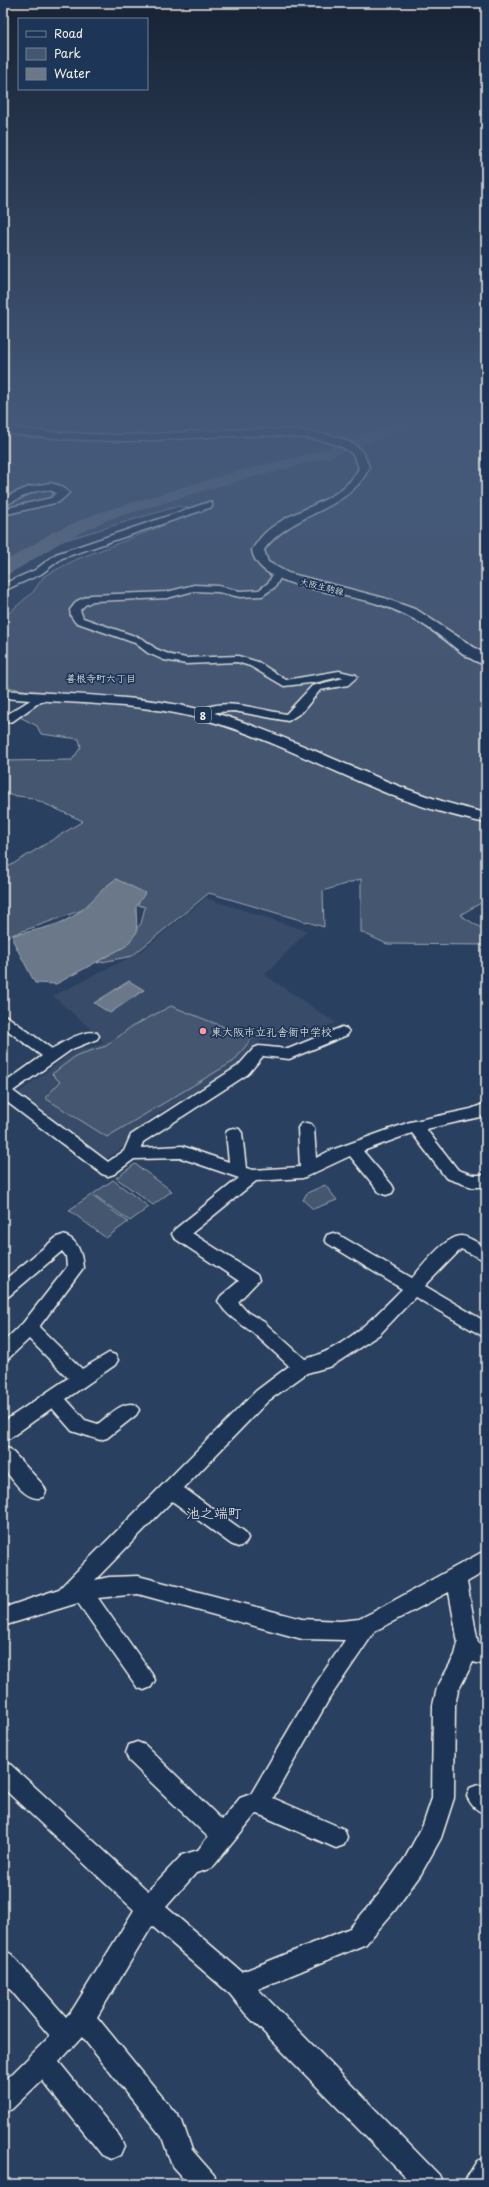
<svg xmlns="http://www.w3.org/2000/svg" width="489" height="2187" font-family="'Playpen Sans','Klee One',sans-serif">
  <rect width="100%" height="100%" fill="#2a4060"/>
  <filter id="ink" filterUnits="userSpaceOnUse"><feTurbulence type="fractalNoise" baseFrequency=".025" numOctaves="2"/><feDisplacementMap in="SourceGraphic" scale="8" xChannelSelector="R" yChannelSelector="G"/><feConvolveMatrix kernelMatrix="1 2 1 2 8 2 1 2 1" color-interpolation-filters="sRGB"/></filter>
  <g filter="url(#ink)">
    <!-- built -->
    <path fill="#374c69" d="M206,898l101,33 -42,44 71,48 -44,16 -31,1 -19,25 -92,53 -20,25 -25,16 -87,-66 55,-41 29,-8v-5l-49,-43 87,-44z"/>
    <!-- green -->
    <g fill="#445771" stroke="#9ca4ac">
      <path d="M3,418h483v482l-26,15 26,16v14l-99,-1 -26,-12v-53l-38,12 1,36 -115,-34 -77,63 -35,7 44,-39 4,-17 -29,-9 -113,40v-68l80,-49 -51,-23 -29,-4v-33l69,-1 9,-13 -2,-8 -38,-5 -4,-8 -17,-9 27,-22 -44,-9v-68l30,-26 11,-16 31,-16 90,-35 24,-16 -10,-3 -121,36 -38,25 -17,6z"/>
      <path d="M171,1006l81,32 -18,23 -127,76 -62,-39 15,-16 -8,-8 25,-19 29,-9 25,-19z"/>
      <path d="M135,1164l37,27 -19,14 -37,-27z"/>
      <path d="M113,1180l36,27 -19,14 -37,-27z"/>
      <path d="M325,1185l12,15 -24,9 -10,-9 4,-7z"/>
      <path d="M91,1195l37,27 -22,16 -37,-28z"/>
    </g>
    <!-- water -->
    <g fill="#6a788a" stroke="#a1a8b0">
      <path d="M116,879l29,14 -9,14 1,25 -11,14 -70,38 -21,-1 -22,-42v-6c19,-4 42,-8 59,-18 17,-10 28,-28 44,-38z"/>
      <path d="M129,981l15,9 -34,23 -16,-10z"/>
    </g>
    <g fill="none" stroke-linecap="round" stroke-linejoin="round">
      <!-- river -->
      <path fill="#6a788a" fill-rule="evenodd" d="M407,418h19l-2,3 -91,35 -113,30 -113,34 -42,20 -56,34 -6,1v-12l50,-31 42,-18 115,-35 113,-29z"/>
      <defs>
        <g id="minor">
          <path d="M209,502l3,1v4l-150,51 -21,16 -38,17v-7l32,-14 21,-16z"/>
          <path d="M278,570l5,3 -8,14 -13,9 -22,1 -22,-5 -24,-1 -27,7 -74,3 -8,4 -5,5 3,8 60,21 13,10 15,6 15,3 52,-2 20,6 28,18 53,-9 17,4 1,2 -9,8 -28,5 -18,22 -14,9 -54,-10 -17,1 -14,6 -6,-3c18,-22 66,-4 89,-1l26,-28 32,-8 -5,-1 -21,5 -34,4 -34,-20 -13,-4 -51,2 -22,-4 -16,-7 -13,-10 -60,-21 -4,-6 -1,-6 7,-9 14,-6 76,-3 27,-7 24,1 22,5 19,-1 9,-7 7,-12z"/>
          <path d="M40,694l5,3 -1,2 -31,22 -10,2v-6z"/>
          <path d="M3,1015l5,2 44,32c11,-7 32,-20 45,-16l2,3 -2,3 -25,10 -59,42 95,71 16,-11 7,-16 107,-69 16,-18 5,-2 29,3 54,-22 5,2 2,3 -2,3 -53,22 -5,2 -26,-3 -15,18 -105,68 -2,6 41,-2 47,16 -3,-29 3,-4 5,-1 5,1 3,4 4,35 7,2 47,-3 -2,-39 3,-4 5,-1 5,1 3,4 2,30 13,-7 81,-29 61,-13 15,-6v11l-6,3 -54,12 32,41 15,5h13v12h-14l-26,-9 -34,-45 -49,18 29,34 2,4 -2,4 -6,2 -6,-2 -30,-37 -47,22 -47,3 -64,52 65,42 2,5 -21,22 9,10 17,10 41,37c40,-10 69,-42 97,-70l-75,-46 -2,-4 2,-4 6,-2 6,2 73,43c10,-11 32,-41 49,-42 7,0 18,8 25,11v14l-25,-12 -36,37 61,36v16l-71,-41 -35,37 -48,32 -25,7 -39,28 -84,87 61,44 3,6 -3,6 -7,3 -7,-3 -59,-43 -77,79 14,-3 29,-1 164,43 38,2 19,-2 14,-7 113,-62v21l-19,11 11,61 8,2v20l-13,-3 -15,29 -3,14 -1,93 -13,40 -20,36 -26,36 -29,34 -108,45 181,186 4,9h-31l-167,-171 -15,-19 -78,-68 -55,91 85,104 10,29 22,25 4,9h-30l-16,-18 -10,-29 -80,-100 -23,25 61,75 4,9 -4,9 -9,4 -9,-4 -60,-75 -30,29 -9,4v-30l47,-47 -47,-55v-31l8,4 55,63 7,-8 61,-99 -131,-122v-26l8,3 137,126 34,-36 16,-5 10,-13 -79,-76 -3,-8 3,-8 8,-3 8,3 77,75 18,-22 11,-4 64,-109 30,-45 -43,-1 -164,-45 -40,4 53,75 4,7 -4,7 -7,3 -7,-3 -59,-84 -75,23v-18l56,-19 197,-198 33,-25c-12,-11 -24,-23 -37,-34 -13,-10 -25,-15 -34,-31l3,-5 18,-15 -65,-43 -2,-4 2,-4 65,-52 -58,-20 -47,1 -20,15 -6,2 -6,-2 -99,-75v-15l39,-28 -39,-29zM449,1592l9,51 -3,12 -18,33 -4,17 -1,93 -9,27 -18,33 -26,36 -29,34 -108,44 -76,-65 30,-34 16,-5 43,-53 3,-1 78,34 8,-3 3,-8 -3,-8 -71,-31 56,-99 46,-68z"/>
          <path d="M63,1235c15,4 19,19 20,33l-44,59 43,42 27,-16 6,2 3,5 -3,5 -49,34 19,21 13,4c11,-8 24,-24 38,-19l3,5 -3,5 -29,23 -7,2 -28,-9 -20,-23 -42,30 -7,2v-18l65,-44 -39,-39 -20,19 -6,2v-18l20,-19 44,-56 -1,-11 -4,-5 -53,45 -6,2v-17l54,-44z"/>
          <path d="M3,1447l7,2 33,36 3,6 -3,6c-17,6 -30,-18 -40,-29z"/>
          <path d="M478,1785l8,3v26c-10,-4 -15,-8 -19,-18l3,-8z"/>
          <path d="M486,2157v27h-23l14,-23z"/>
        </g>
        <g id="major">
          <path d="M3,427c41,5 82,8 124,8 52,0 190,-19 230,12 7,5 10,13 12,21 -22,45 -77,43 -105,82l4,12 20,11 96,25 33,12 69,45v10c-17,-4 -32,-19 -46,-29 -20,-15 -41,-26 -65,-33 -29,-9 -95,-15 -115,-37 -4,-4 -7,-10 -8,-16 3,-5 7,-11 11,-15 28,-29 77,-29 96,-67 -2,-6 -4,-12 -9,-16 -35,-29 -174,-11 -222,-11 -42,0 -84,-3 -125,-8z"/>
          <path d="M50,483l11,3 8,7 -10,9 -56,13v-6l48,-11 5,-5c-16,-11 -38,9 -53,12v-7l26,-11z"/>
          <path d="M3,690c75,6 153,4 225,27 88,29 167,76 258,96v10c-37,-8 -72,-18 -107,-33 -54,-22 -107,-50 -163,-67 -68,-21 -142,-19 -213,-25z"/>
        </g>
      </defs>
      <!-- minor casing -->
      <use href="#minor" stroke="#f4f1e8" stroke-width="3"/>
      <!-- major casing -->
      <use href="#major" stroke="#f4f1e8" stroke-width="3"/>
      <!-- minor -->
      <use href="#minor" fill="#1d3557" fill-rule="evenodd"/>
      <!-- major -->
      <use href="#major" fill="#1d3557" fill-rule="evenodd"/>
    </g>
  </g>
  <!-- sky -->
  <linearGradient id="sky" x2="0" y2="1"><stop stop-color="#172335"/><stop offset="0.58" stop-color="#44597a"/><stop offset="1" stop-color="#44597a" stop-opacity="0"/></linearGradient>
  <rect width="489" height="724" fill="url(#sky)"/>
  <!-- markers -->
  <circle fill="#ff9aa2" stroke="#1d3557" stroke-width="1.5" cx="203" cy="1031" r="4"/>
  <g text-anchor="middle" dominant-baseline="central" stroke-width="3.5" stroke-linejoin="round" paint-order="stroke">
    <!-- far-street labels -->
    <g font-size="9" fill="#f4f1e8" stroke="#1d3557">
      <text transform="translate(322 586) rotate(14)">大阪生駒線</text>
    </g>
    <!-- far-neighbourhood labels -->
    <g font-size="10" fill="#f4f1e8" stroke="#1d3557">
      <text x="101" y="677">善根寺町六丁目</text>
    </g>
    <!-- shield labels -->
    <rect fill="#1d3557" stroke="#b4b9bc" stroke-width="1" x="195" y="707" width="16" height="16" rx="3"/>
    <g font-size="10" font-weight="bold" fill="#f4f1e8">
      <text x="203" y="715">8</text>
    </g>
    <!-- poi labels -->
    <g font-size="11" fill="#f4f1e8" stroke="#1d3557" text-anchor="start">
      <text x="211" y="1031">東大阪市立孔舎衙中学校</text>
    </g>
    <!-- near-neighbourhood labels -->
    <g font-size="14" fill="#f4f1e8" stroke="#1d3557">
      <text x="214" y="1512">池之端町</text>
    </g>
  </g>
  <!-- margin -->
  <rect width="489" height="2187" fill="none" stroke="#1d3557" stroke-width="16"/>
  <rect x="8" y="8" width="473" height="2171" fill="none" stroke="#f4f1e8" stroke-width="1.5" filter="url(#ink)"/>
  <!-- legend -->
  <rect x="18" y="18" width="130" height="72" fill="#1d3557" stroke="#738091"/>
  <rect x="26" y="31" width="20" height="6" fill="#1d3557" stroke="#738091"/>
  <text x="54" y="38" font-size="12" fill="#f4f1e8">Road</text>
  <rect x="26" y="48" width="20" height="12" fill="#445771" stroke="#738091"/>
  <text x="54" y="58" font-size="12" fill="#f4f1e8">Park</text>
  <rect x="26" y="68" width="20" height="12" fill="#6a788a" stroke="#738091"/>
  <text x="54" y="78" font-size="12" fill="#f4f1e8">Water</text>
</svg>
